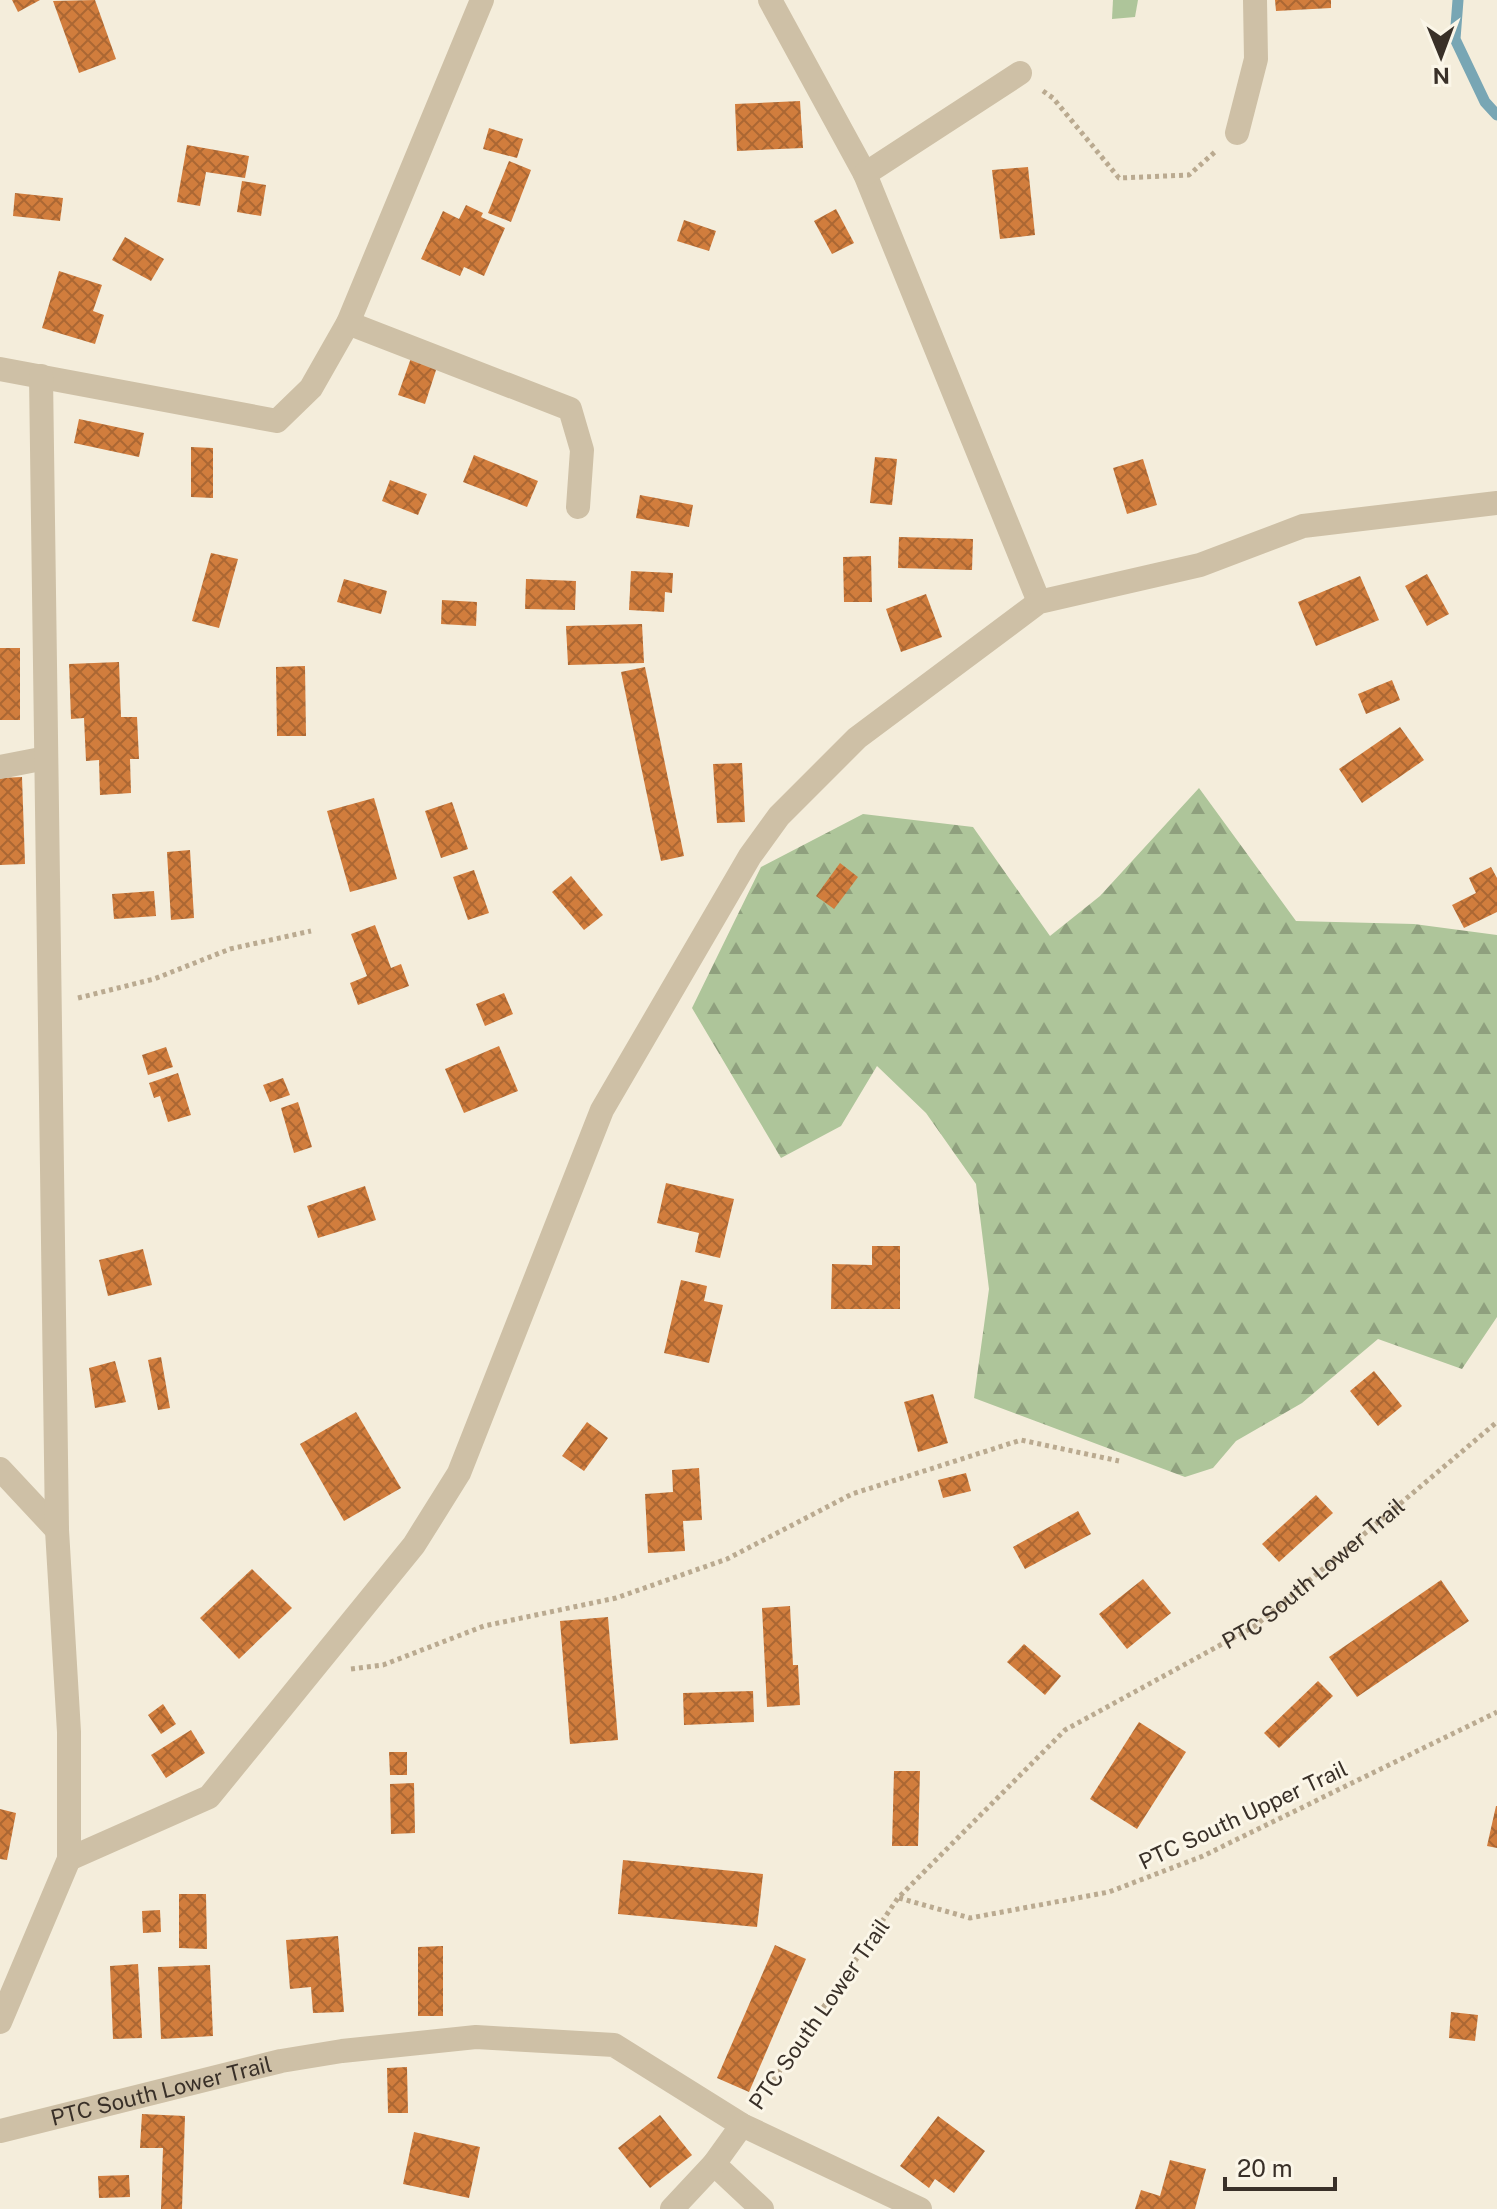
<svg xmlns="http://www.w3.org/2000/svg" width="1497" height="2209" font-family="'Public Sans',sans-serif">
  <defs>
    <pattern id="forest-firs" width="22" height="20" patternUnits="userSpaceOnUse" patternTransform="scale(2)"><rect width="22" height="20" fill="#aec59a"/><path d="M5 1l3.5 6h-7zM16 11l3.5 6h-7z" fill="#8fa07e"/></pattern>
    <pattern id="building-cross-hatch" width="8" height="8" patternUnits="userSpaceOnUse" patternTransform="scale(2)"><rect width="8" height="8" fill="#d17d3d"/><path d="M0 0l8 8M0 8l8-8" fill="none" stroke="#ab6733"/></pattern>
  </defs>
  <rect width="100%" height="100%" fill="#f4eddb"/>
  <!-- green -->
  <path fill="#aec59a" d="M1113,0h25l-3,17 -23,2z"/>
  <!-- forest -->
  <path fill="url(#forest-firs)" d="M1199,788l97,133 118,3 83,11v382l-35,52 -84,-30 -76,64 -66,38 -23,27 -28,9 -211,-79 15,-109 -13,-105 -50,-71 -49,-47 -36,60 -60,32 -89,-150 69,-141 102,-53 110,13 77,109 50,-40z"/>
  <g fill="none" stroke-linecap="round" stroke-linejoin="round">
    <!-- stream -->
    <path stroke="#78a6b4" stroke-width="11" d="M1458,0l-3,39 30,63 12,13"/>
  </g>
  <!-- building -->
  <g fill="url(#building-cross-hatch)">
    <path d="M12,0h28l-22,12z"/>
    <path d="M95,0l21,59 -37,14 -26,-72z"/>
    <path d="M1275,0h56v8l-55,3z"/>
    <path d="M800,101l3,47 -66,3 -2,-47z"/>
    <path d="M489,128l34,11 -6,19 -34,-9z"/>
    <path d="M187,145l62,11 -4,22 -39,-6 -6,34 -23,-4z"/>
    <path d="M509,161l22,9 -20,52 -23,-9z"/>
    <path d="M1028,167l7,68 -35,4 -8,-69z"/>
    <path d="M242,181l24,4 -5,31 -24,-4z"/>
    <path d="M15,193l48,5 -3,23 -47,-5z"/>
    <path d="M466,205l17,8 -2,4 24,11 -21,48 -20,-9 -4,9 -39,-17 22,-48 16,8z"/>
    <path d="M836,209l18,34 -22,11 -18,-33z"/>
    <path d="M684,220l32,11 -7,20 -32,-10z"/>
    <path d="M125,237l39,22 -13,22 -39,-21z"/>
    <path d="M59,271l43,14 -9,26 11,4 -9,29 -53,-16z"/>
    <path d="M411,358l26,9 -12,37 -27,-9z"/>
    <path d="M79,419l65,14 -5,24 -65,-14z"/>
    <path d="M191,447l22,1v50l-22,-1z"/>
    <path d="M474,455l64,26 -11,26 -64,-25z"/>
    <path d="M875,457l22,2 -5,46 -22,-2z"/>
    <path d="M1143,459l14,46 -30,9 -14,-46z"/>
    <path d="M390,480l37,14 -9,21 -36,-14z"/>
    <path d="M640,495l53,10 -4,22 -53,-9z"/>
    <path d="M899,537l74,2 -1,31 -74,-2z"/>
    <path d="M211,553l27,6 -19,69 -27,-7z"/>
    <path d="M871,556l1,46h-28l-1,-45z"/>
    <path d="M631,571l42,2 -1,20 -7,-1 -1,20 -35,-2z"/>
    <path d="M1427,574l22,40 -22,12 -22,-40z"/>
    <path d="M1360,576l19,44 -63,26 -18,-44z"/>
    <path d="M344,579l43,12 -6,23 -44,-12z"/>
    <path d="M526,579l50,2 -1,29 -50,-1z"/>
    <path d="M926,594l16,43 -41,15 -15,-43z"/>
    <path d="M442,600l35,2 -1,24 -35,-2z"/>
    <path d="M642,624l2,39 -76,2 -2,-39z"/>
    <rect x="0" y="648" width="20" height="72"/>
    <path d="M119,662l2,55h16l2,42h-9l1,34 -31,2 -1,-35 -13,1 -2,-43 -13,1 -2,-55z"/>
    <path d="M305,666l1,70h-29l-1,-69z"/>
    <path d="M645,667l39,189 -23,5 -40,-189z"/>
    <path d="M1392,680l8,20 -34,14 -8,-20z"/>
    <path d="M1400,727l24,33 -62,43 -23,-34z"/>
    <path d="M742,763l3,59 -28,1 -4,-59z"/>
    <path d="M22,777l3,87 -25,1v-87z"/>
    <path d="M374,798l23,81 -47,13 -23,-81z"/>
    <path d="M452,802l16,47 -27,9 -16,-47z"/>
    <path d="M190,850l4,68 -23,2 -4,-68z"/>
    <path d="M840,863l18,14 -24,32 -18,-13z"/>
    <path d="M1491,867l6,11v34l-33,16 -12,-23 24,-12 -7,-15z"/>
    <path d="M474,870l15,43 -21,7 -15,-43z"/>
    <path d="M571,876l32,39 -19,15 -32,-38z"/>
    <path d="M154,891l2,25 -42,3 -2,-25z"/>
    <path d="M375,925l16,43 10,-4 8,22 -51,19 -8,-22 17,-7 -16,-42z"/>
    <path d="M504,993l9,21 -28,12 -9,-22z"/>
    <path d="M499,1046l19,45 -54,22 -19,-44z"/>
    <path d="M166,1047l7,20 -25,8 -6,-20z"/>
    <path d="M178,1073l13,42 -23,7 -8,-26 -6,2 -5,-15z"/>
    <path d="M283,1078l7,17 -20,7 -7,-17z"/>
    <path d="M298,1102l14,45 -18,6 -13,-45z"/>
    <path d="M666,1183l68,16 -14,59 -25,-6 4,-19 -42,-10z"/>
    <path d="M365,1186l11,34 -58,18 -11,-32z"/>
    <path d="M872,1246h28v63h-69l1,-45 40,1z"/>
    <path d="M143,1249l9,36 -44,11 -9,-36z"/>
    <path d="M681,1280l26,6 -3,15 19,4 -14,58 -45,-10z"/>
    <path d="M161,1357l9,51 -12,2 -10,-50z"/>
    <path d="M115,1361l11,41 -31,6 -6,-40z"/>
    <path d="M1374,1371l28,35 -24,20 -28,-35z"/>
    <path d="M933,1394l15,49 -30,9 -14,-50z"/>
    <path d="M356,1412l45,76 -57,33 -44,-77z"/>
    <path d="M587,1422l21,16 -24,33 -22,-15z"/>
    <path d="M699,1468l3,52 -19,1 2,30 -37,2 -3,-59 28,-2 -1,-22z"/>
    <path d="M966,1473l5,18 -28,7 -5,-18z"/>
    <path d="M1316,1495l17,18 -54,49 -17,-18z"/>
    <path d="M1078,1511l13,23 -66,35 -12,-22z"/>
    <path d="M252,1569l40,39 -53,51 -39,-41z"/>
    <path d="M1143,1579l28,34 -44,36 -28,-35z"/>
    <path d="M1441,1580l28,41 -112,76 -28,-40z"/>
    <path d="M790,1606l3,59h5l2,40 -33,2 -5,-99z"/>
    <path d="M608,1617l10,123 -48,4 -10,-123z"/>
    <path d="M1024,1644l37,32 -16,19 -38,-33z"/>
    <path d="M1318,1681l15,15 -54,52 -15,-15z"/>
    <path d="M753,1691l1,31 -70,3 -1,-32z"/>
    <path d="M163,1704l13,20 -15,10 -13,-19z"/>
    <path d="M1139,1722l47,30 -49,77 -47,-30z"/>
    <path d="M191,1730l14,23 -39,25 -15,-23z"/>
    <path d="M389,1752h18v23h-17z"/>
    <path d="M894,1771h26l-2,75h-26z"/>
    <path d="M414,1783l1,50 -24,1 -1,-50z"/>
    <path d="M1496,1806h1v42l-10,-2z"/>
    <path d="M0,1809l16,4 -9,47 -7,-1z"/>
    <path d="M623,1860l140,14 -6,53 -139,-13z"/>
    <path d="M179,1894h27l1,55 -28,-1z"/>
    <path d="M160,1910l1,22 -18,1 -1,-22z"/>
    <path d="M338,1936l6,76 -31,1 -2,-26 -21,2 -4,-49z"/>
    <path d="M775,1945l31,14 -57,133 -32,-14z"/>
    <path d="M443,1946v70h-25v-69z"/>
    <path d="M138,1964l4,74 -29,1 -3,-73z"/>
    <path d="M210,1965l3,71 -52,3 -3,-72z"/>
    <path d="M1451,2012l27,3 -3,26 -26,-3z"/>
    <path d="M407,2067l1,46h-20l-1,-45z"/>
    <path d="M142,2114l43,2 -3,93h-21l2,-61h-23z"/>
    <path d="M660,2115l32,40 -42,33 -32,-40z"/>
    <path d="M938,2116l47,35 -31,42 -19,-14 -6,9 -29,-22z"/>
    <path d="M414,2132l66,15 -11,51 -66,-14z"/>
    <path d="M1170,2160l36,9 -11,40h-60l6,-19 19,6z"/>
    <path d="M129,2175l1,22 -31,1 -1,-22z"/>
  </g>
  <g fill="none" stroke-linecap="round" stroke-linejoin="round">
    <!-- path -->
    <g stroke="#baaa90" stroke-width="5" stroke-dasharray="4 4" stroke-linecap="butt">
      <path d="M1043,91l10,7 66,80 70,-3 27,-24"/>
      <path d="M78,998l76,-19 76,-30 81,-18"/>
      <path d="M351,1669l32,-4 101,-39 132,-28 111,-39 125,-65 169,-54 98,21"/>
      <path d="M899,1898l71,20 139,-26 94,-36 294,-144"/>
      <path id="s1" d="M760,2100l138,-202 167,-168 190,-104 242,-204"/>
    </g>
    <!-- minor -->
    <g stroke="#cec0a6" stroke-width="24">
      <path d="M770,0l95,174 174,428"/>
      <path d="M1237,133l19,-74 -1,-59"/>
      <path d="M865,174l155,-101"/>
      <path d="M348,323l222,86 12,41 -4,57"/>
      <path d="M0,369l277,52 34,-33 37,-65 134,-323"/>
      <path d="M0,767l46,-9"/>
      <path d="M0,1469l57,61"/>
      <path d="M69,1859l140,-62 205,-252 45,-72 143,-363 148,-254 29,-40 78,-78 182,-136 161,-37 103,-39 194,-23"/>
      <path d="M0,2022l69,-163v-127l-12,-202 -16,-1154"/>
      <path id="s2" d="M0,2131l281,-70 61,-10 134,-14 138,8 128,80 178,84"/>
      <path d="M714,2164l48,45"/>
      <path d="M672,2209l42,-45 28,-39"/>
    </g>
  </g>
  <g text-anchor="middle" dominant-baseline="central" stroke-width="6" stroke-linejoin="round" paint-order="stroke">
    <!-- street labels -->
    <g font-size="22" fill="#393028" stroke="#fbf6e8">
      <text stroke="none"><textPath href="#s1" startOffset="776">PTC South Lower Trail</textPath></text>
      <text transform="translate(1243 1815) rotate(-25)">PTC South Upper Trail</text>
      <text transform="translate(819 2014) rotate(-55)">PTC South Lower Trail</text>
      <text stroke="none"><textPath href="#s2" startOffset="166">PTC South Lower Trail</textPath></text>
    </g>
  </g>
  <!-- north arrow -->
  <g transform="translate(1441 56) rotate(179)" stroke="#fbf6e8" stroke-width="6" paint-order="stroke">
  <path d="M0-6L14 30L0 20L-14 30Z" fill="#393028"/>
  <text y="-12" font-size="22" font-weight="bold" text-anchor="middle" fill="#393028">N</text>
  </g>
  <!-- scale -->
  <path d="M1225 2177v12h110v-12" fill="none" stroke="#393028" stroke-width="4"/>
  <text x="1237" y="2177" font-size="24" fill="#393028" stroke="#fbf6e8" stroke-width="6" paint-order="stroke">20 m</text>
</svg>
